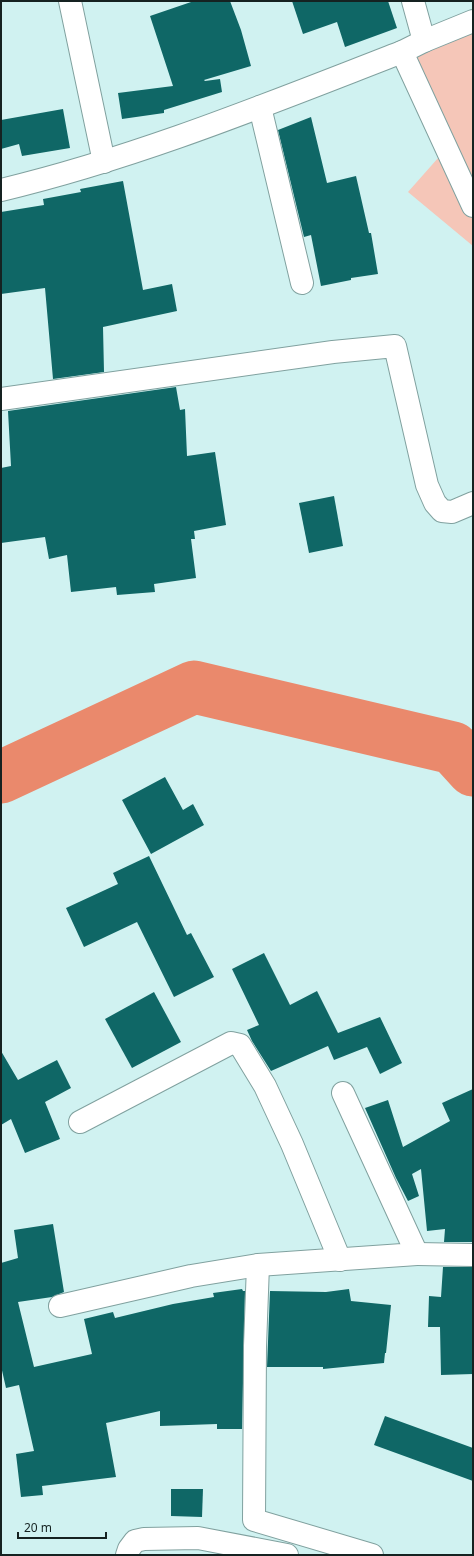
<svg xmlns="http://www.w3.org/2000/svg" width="474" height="1556" font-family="'Noto Sans',sans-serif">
  <rect width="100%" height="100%" fill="#d0f2f1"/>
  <!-- green -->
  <path fill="#f5c6b8" d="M473,27v219l-65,-54 46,-52 -42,-89z"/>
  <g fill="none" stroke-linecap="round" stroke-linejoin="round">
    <!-- river -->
    <path stroke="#ea896c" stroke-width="53" d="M1,777l193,-90 259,61 20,22"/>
  </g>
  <!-- building -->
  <g fill="#0f6766">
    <path d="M194,1h36l11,29 10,36 -47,14 1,1 15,-2 2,13 -58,18v3l-42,6 -4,-26 55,-7 -23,-70z"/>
    <path d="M292,1h96l9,27 -52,19 -8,-25 -34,12z"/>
    <path d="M63,109l7,39 -48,8 -3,-12 -18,5v-29z"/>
    <path d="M311,117l16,66 29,-7 13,57h2l7,41 -27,4v2l-30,6 -10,-51 -7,2 -26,-107z"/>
    <path d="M123,181l20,109 29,-6 5,27 -74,16 1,45 -51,7 -8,-91 -44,6v-82l43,-7 -1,-6 38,-7 -1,-3z"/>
    <path d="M176,387l4,23 5,-1 2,47 28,-4 11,73 -32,6 1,8h-4l5,39 -42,6 1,8 -38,3 -1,-8 -45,5 -4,-37 -18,4 -4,-22 -44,6v-75l10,-2 -3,-55z"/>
    <path d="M334,496l9,50 -34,7 -10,-50z"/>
    <path d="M165,777l18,33 10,-6 11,21 -53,29 -29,-54z"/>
    <path d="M149,856l38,79 4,-2 23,44 -40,20 -37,-75 -53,25 -18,-39 52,-24 -5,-11z"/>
    <path d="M264,953l26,52 27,-14 21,42 42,-16 22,46 -22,11 -13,-27 -33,13 -6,-14 -57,25 -19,-30 -5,-11 12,-5 -27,-56z"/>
    <path d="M154,992l27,50 -49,26 -27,-49z"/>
    <path d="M1,1051l17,29 39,-20 14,28 -26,14 15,37 -35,14 -14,-34 -10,6z"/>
    <path d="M473,1089v153h-29l1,-13 -18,2 -6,-62 -9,5 7,22 -11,5 -12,-23 -31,-70 23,-8 15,47 47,-26 -8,-18z"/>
    <path d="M53,1224l11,68 -12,5 -34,5 16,65 58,-13 -8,-35 29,-7 2,6 58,-14 41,-7 -1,-4 29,-4 1,2h2l-3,138h-25v-5l-57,2v-15l-54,12 10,54 -74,9 1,9 -22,2 -5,-43 18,-3 -15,-66 -13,3 -5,-22v-103l17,-5 -4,-28z"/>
    <path d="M443,1267h30v107l-32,1 -1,-48h-12l1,-31 12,1z"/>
    <path d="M349,1289l2,12 40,4 -5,48h-1l-1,10 -61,6v-2h-56l3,-76 56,1z"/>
    <path d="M385,1416l88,32v33l-99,-36z"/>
    <path d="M171,1489h32l-1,28 -31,-1z"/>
  </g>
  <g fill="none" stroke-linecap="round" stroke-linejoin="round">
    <defs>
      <g id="minor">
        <path d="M70,1l34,161"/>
        <path d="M413,1l11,40"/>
        <path d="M402,52l71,154"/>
        <path d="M260,107l42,176"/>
        <path d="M1,399l332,-47 62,-6 32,139 8,18 7,8 10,1 21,-9"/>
        <path d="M80,1122l151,-79 9,2 25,41 27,58 48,116"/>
        <path d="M417,1254l56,1"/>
        <path d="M258,1265l-3,81 -1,174 118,35"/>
        <path d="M60,1306l131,-30 67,-11 159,-11 -74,-161"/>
        <path d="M127,1555l2,-6 6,-8 9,-2 54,-1 89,17"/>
      </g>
      <path id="tertiary" d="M1,190c138,-33 269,-87 401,-138l22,-11 49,-20"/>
    </defs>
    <!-- minor casing -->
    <use href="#minor" stroke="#80a19f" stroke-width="24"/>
    <!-- tertiary casing -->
    <use href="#tertiary" stroke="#80a19f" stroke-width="24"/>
    <!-- minor -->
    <use href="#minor" stroke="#fff" stroke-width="22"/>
    <!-- tertiary -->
    <use href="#tertiary" stroke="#fff" stroke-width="22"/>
  </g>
  <!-- border -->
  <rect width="474" height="1556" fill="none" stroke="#152221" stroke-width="4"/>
  <!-- scale -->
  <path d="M18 1532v6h88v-6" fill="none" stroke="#152221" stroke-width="2"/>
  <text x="24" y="1532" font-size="12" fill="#152221" stroke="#d0f2f1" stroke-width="3" paint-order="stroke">20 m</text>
</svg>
